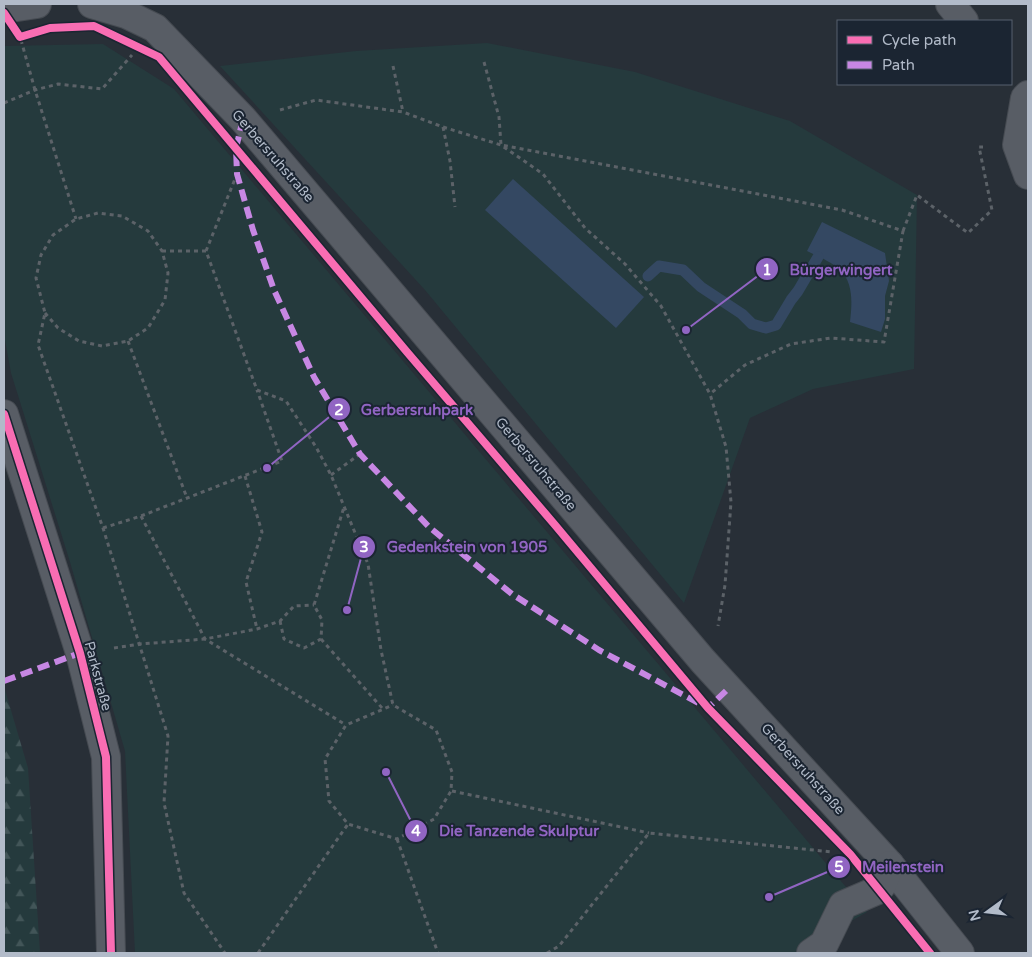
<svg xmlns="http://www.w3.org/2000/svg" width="1032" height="957" font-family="'Varela Round',sans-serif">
  <defs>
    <pattern id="forest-firs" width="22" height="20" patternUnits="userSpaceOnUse" patternTransform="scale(1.25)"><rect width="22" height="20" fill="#253a3d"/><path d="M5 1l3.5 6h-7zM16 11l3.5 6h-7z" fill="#425558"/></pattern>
  </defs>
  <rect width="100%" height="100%" fill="#282f37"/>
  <!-- forest -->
  <path fill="url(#forest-firs)" d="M5,690l23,78 12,185h-36v-262z"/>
  <!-- green -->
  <g fill="#253a3d">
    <path d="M487,43l148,29 155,49 127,74 -3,174 -101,20 -63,29 -66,185 -259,-313 -205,-224 136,-15z"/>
    <path d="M103,44l71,45 693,823 -71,41h-661l-10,-202 -55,-189 -59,-189 -7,-38v-289z"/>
  </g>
  <!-- water -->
  <g fill="#344862">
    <path d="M513,179l131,118 -28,31 -131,-118z"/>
    <path d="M822,222l63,31 4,28 -4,15v23l-4,13 -31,-10c2,-18 4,-40 -11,-53 -9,-8 -22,-13 -32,-18z"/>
  </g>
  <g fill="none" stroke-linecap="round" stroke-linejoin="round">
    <!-- stream -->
    <path stroke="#344862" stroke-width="11" d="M648,276l11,-10 24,4 18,17 41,27 10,10 14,4 10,-3 15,-25 7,-9 20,-34"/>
    <defs>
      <g id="minor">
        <path d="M92,4l34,10 29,14 88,91 460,542 187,204 70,88"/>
        <path d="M950,4l14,17"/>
        <path d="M4,9l33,-5"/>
        <path d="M1028,95l-3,3 -8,47 11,30"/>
        <path d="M4,414l76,239 26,104 5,196"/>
        <path d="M811,953l13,-9 19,-39 35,-15 4,-5 8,-20"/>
      </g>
    </defs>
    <!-- minor casing -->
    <use href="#minor" stroke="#464b52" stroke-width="30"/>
    <!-- path -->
    <g stroke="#5c6268" stroke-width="3" stroke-dasharray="4 4" stroke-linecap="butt">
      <path d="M21,40l14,50 41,129"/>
      <path d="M484,62l15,55 2,28 341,65 61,21 -19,111 -53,-4 -40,6 -46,21 -35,29"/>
      <path d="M393,66l10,46"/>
      <path d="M4,103l31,-13 23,-6 44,5 30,-34"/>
      <path d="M280,110l36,-10 87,12 40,15 58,18 42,29 42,54 40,36 36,42 49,88 16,53 5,55 -6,83 -7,41"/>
      <path d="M443,127l7,34 5,46"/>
      <path d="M903,231l14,-36 51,38 24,-23 -13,-63h4"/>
      <path d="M162,251h44l51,139 29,11 30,46 15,28 37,89 13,86 12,55 43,25 16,42 -1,19 -17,28 -37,20 -49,-15 -19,-23 -4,-42 21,-34 47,-20"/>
      <path d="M206,251l31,-77"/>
      <path d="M45,313l13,15 21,13 23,5 26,-5 20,-13 17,-28 3,-27 -6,-22 -14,-20 -26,-15 -24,-3 -22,6 -23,16 -12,20 -5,23 9,35 -7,32 65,183 65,208 -4,67 20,90 41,60"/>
      <path d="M128,341l59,157"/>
      <path d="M331,475l29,-21"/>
      <path d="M245,476l17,56 -16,50 11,47"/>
      <path d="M141,516l64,123 141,86"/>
      <path d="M103,528l38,-12 141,-55 -25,-71"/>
      <path d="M280,621l4,18 20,9 17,-9 1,-19 -8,-15 30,-98"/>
      <path d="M321,639l62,70"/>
      <path d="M114,648l26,-4 65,-5 52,-10 23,-8 14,-15 20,-1"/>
      <path d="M452,791l197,42"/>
      <path d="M397,839l41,114"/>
      <path d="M258,953l90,-129"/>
      <path d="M547,953l12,-7 90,-113 183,19"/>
    </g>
    <!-- minor -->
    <use href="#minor" stroke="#585d65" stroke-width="28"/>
    <!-- quiet -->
    <g stroke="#c787e3" stroke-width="6" stroke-dasharray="12 6" stroke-linecap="butt">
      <path d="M243,119l-7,29 1,26 16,56 21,60 40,87 46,77 69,73 83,67 87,56 109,58 21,-20"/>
      <path d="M4,681l76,-28"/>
    </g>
    <defs>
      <g id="cycleway">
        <path d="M4,13l16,24 30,-9 44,-2 65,31 248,295 148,173 153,183 142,146 80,99"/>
        <path d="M4,414l76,239 26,104 5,196"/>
      </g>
    </defs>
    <!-- cycleway casing -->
    <use href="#cycleway" stroke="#1b2532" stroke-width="11"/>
    <!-- cycleway -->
    <use href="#cycleway" stroke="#f96db3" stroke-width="8"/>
  </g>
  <g text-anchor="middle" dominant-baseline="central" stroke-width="4" stroke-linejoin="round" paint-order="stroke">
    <!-- street labels -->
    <g font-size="14" fill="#b2bbc9" stroke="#1b2532">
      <text transform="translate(273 156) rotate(49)">Gerbersruhstraße</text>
      <text transform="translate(536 464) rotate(50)">Gerbersruhstraße</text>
      <text transform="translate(98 676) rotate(75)">Parkstraße</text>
      <text transform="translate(803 769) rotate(48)">Gerbersruhstraße</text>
    </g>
  </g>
  <!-- callouts -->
  <path fill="none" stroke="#9165c3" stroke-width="2" d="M686 330L767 269M267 468L339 409M347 610L364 547M386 772L416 831M769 897L839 867"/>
  <g fill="#9165c3" stroke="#1b2532" stroke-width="2">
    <circle cx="686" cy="330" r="5"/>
    <circle cx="267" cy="468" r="5"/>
    <circle cx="347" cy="610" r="5"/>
    <circle cx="386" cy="772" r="5"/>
    <circle cx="769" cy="897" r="5"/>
    <circle cx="767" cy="269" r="12"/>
    <circle cx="339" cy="409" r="12"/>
    <circle cx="364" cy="547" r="12"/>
    <circle cx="416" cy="831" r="12"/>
    <circle cx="839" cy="867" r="12"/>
  </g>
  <g font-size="15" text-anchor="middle" font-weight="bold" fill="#fff">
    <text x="767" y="275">1</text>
    <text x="339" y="415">2</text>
    <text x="364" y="552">3</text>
    <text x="416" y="836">4</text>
    <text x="839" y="872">5</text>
  </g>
  <g font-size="15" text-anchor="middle" font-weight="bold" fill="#9165c3" stroke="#1b2532" stroke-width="4" stroke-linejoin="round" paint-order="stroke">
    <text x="841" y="275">Bürgerwingert</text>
    <text x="417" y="415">Gerbersruhpark</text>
    <text x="467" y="552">Gedenkstein von 1905</text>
    <text x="519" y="836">Die Tanzende Skulptur</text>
    <text x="903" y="872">Meilenstein</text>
  </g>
  <!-- border -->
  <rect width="1032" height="957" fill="none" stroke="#b2bbc9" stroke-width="10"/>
  <!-- legend -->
  <rect x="837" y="20" width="175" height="65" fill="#1b2532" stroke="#57616e"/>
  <rect x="847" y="36" width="25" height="8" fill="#f96db3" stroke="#57616e"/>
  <text x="882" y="45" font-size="15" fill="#b2bbc9">Cycle path</text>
  <rect x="847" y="61" width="25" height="8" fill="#c787e3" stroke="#57616e"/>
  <text x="882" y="70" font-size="15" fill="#b2bbc9">Path</text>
  <!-- north arrow -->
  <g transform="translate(987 912) rotate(255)" stroke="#1b2532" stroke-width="4" paint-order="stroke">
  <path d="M0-4L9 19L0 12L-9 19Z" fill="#b2bbc9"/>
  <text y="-8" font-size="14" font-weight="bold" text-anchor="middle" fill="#b2bbc9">N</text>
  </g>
</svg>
